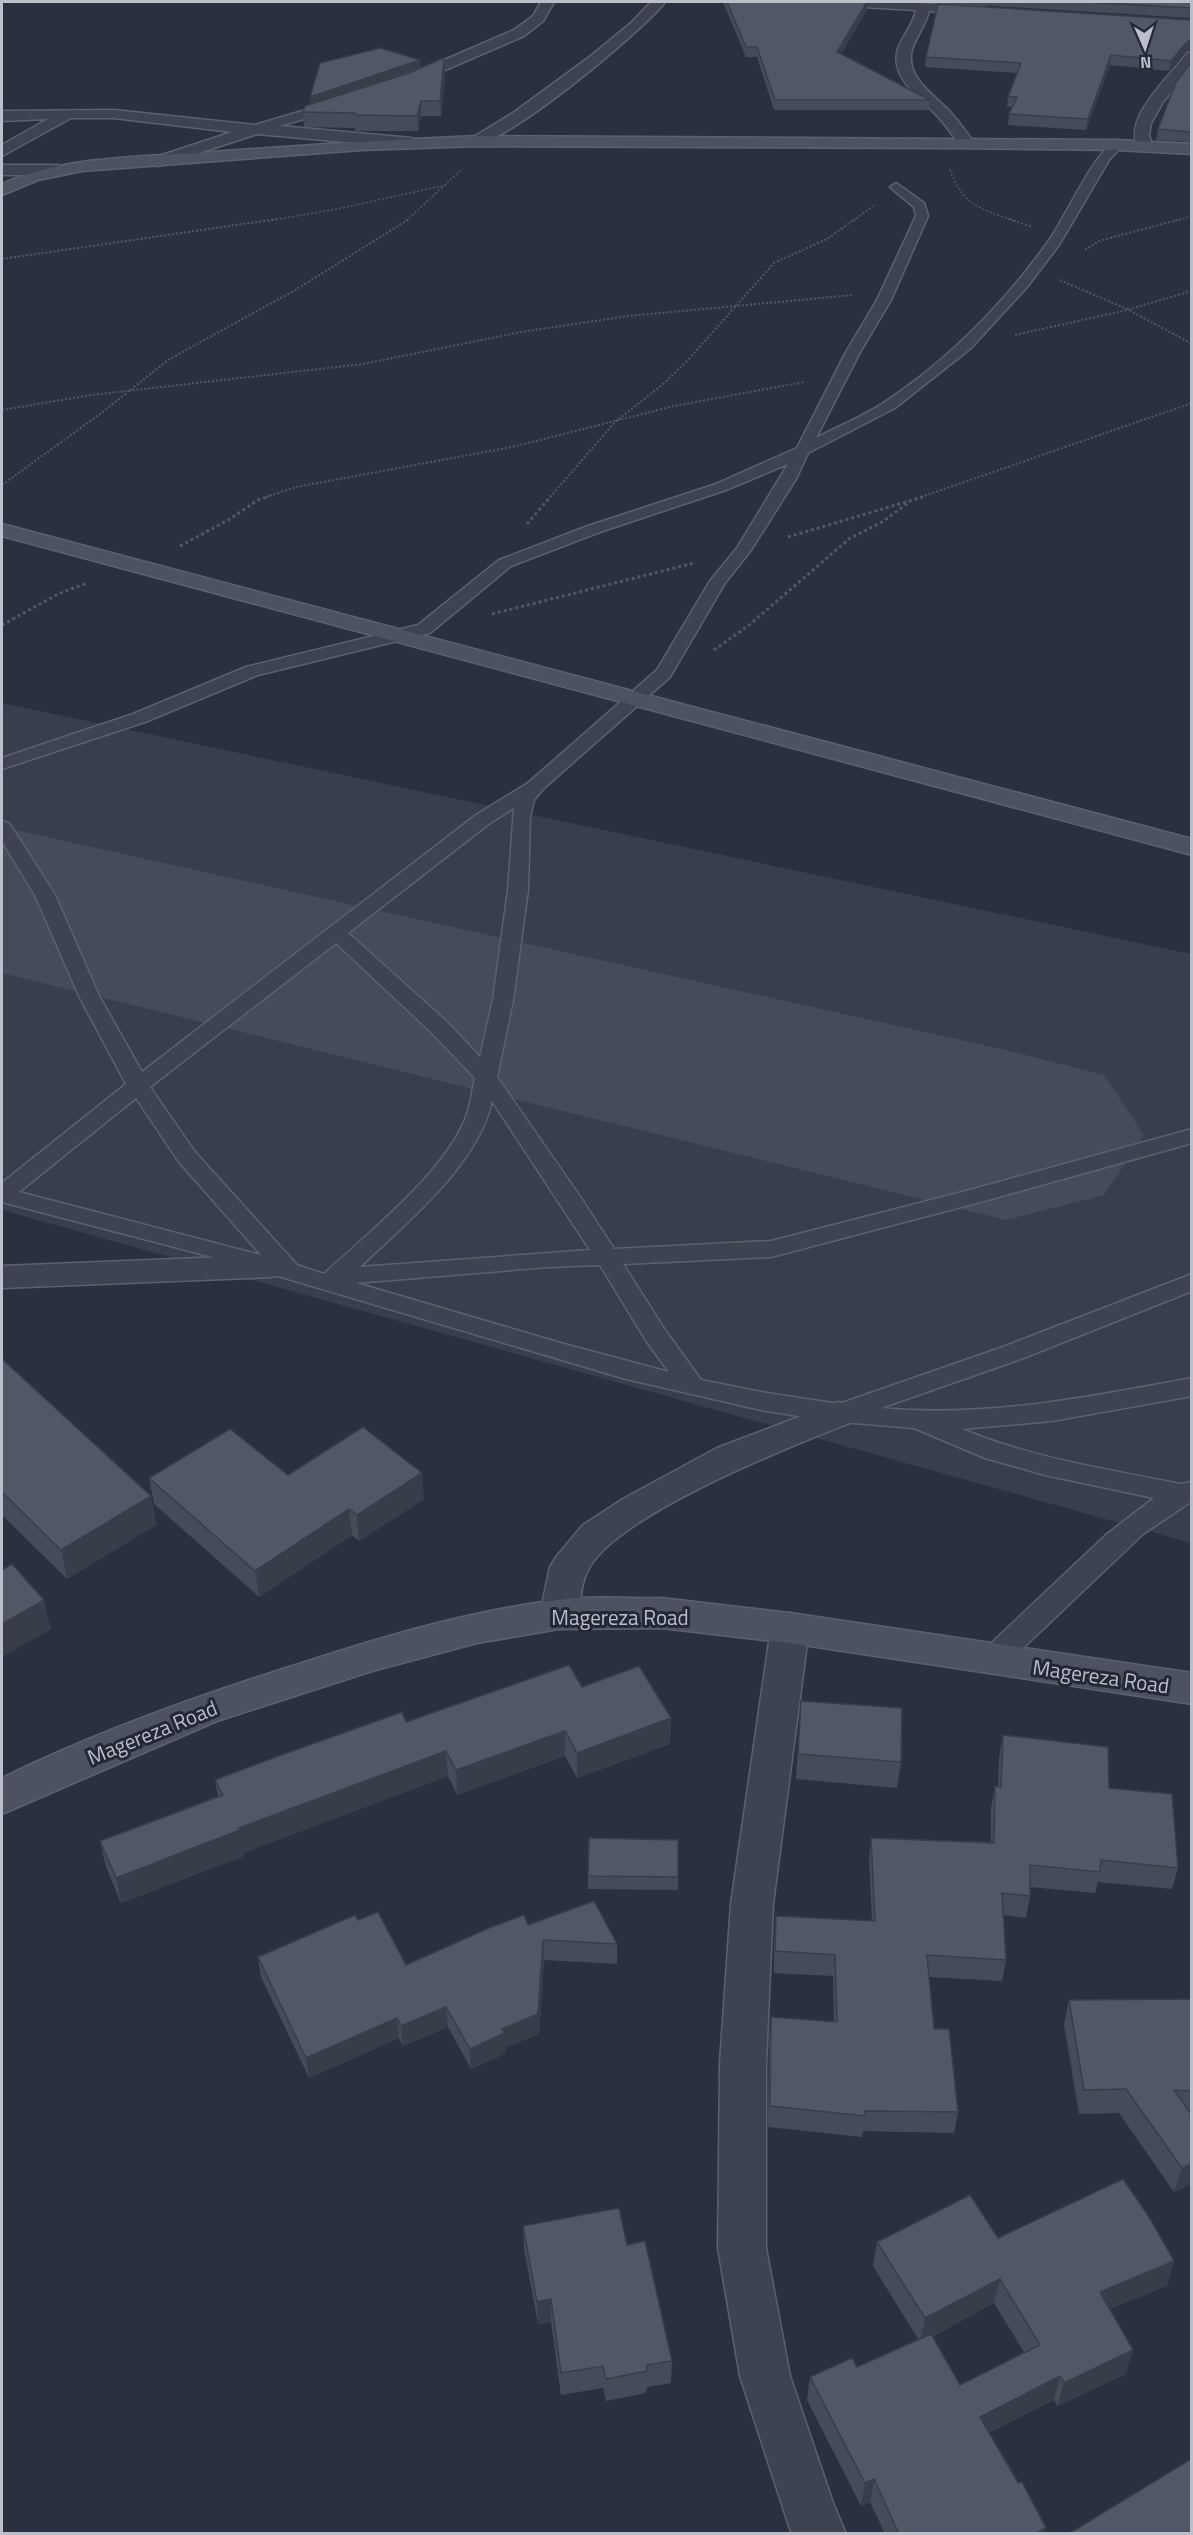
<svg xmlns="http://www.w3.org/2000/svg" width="1193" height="2535" font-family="'Titillium Web',sans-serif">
  <rect width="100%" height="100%" fill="#293140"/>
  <!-- airport -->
  <path fill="#373e4d" d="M2,703l1189,251v589l-1189,-333z"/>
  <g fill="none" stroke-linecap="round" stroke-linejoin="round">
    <!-- runway -->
    <path fill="#444c5b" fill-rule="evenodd" d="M2,827l1004,223 98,25 40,60 -40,60 -98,25 -1004,-247z"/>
    <defs>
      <path id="lane" d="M1117,142l6,3 -14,15 -50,85 -32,42 -56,61 -76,60 -87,45 -12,26 -45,71 -26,33 -55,94 -127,112 -9,11 -4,17 -2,73 -15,110 -16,77 86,124 31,48 157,-8 199,-51 222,-61v14l-208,58 -213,56 -148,7 42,66 36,50 60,12 78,12 164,-57 189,-73v17l-171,68 -140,49c106,10 207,-11 311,-30v18l-140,25 -90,8c69,29 144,40 218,55l12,-2v19l-49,33 -140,133 -10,3 -10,-3 -4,-8 4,-8 124,-117 47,-36 -109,-23 -60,-17 -71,-30 -84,-7 -69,-11 -135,-31 -402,-119 -222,-58v-19l124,-99 -47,-88 -44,-101 -33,-54v-20l7,2 46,72 44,101 43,76 334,-257 52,-32 129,-113 53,-89 27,-33 51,-84 -62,26 -126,42 -89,34 -81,67 -172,42 -113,47 -143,47v-11l131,-44 113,-47 172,-42 81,-65 89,-34 128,-42 81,-36 48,-94 32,-54 39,-84 -2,-9 -24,-20 6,-4 28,20 4,13 -37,84 -32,54 -43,84c23,-12 48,-22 69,-36 63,-42 119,-99 163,-160 16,-21 47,-94 69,-100zM514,808l-6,82 -15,110 -13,57 -33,-35 -99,-89 142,-110zM336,943l95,89 44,46c-3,12 -4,25 -8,36 -19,56 -99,119 -143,160l-27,-9 -102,-113 -45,-65zM136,1098l43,64 82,93 -242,-63zM492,1101l98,149 -230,17c46,-44 118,-102 132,-166zM600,1265l47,77 22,30 -105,-28 -208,-61 192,-16z"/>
      <g id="street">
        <path d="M541,2h13l-11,19 -19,15 -116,50 -5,1 -7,-4 2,-3 116,-50 19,-14z"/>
        <path d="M651,2h14c-20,27 -166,149 -193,142l-3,-3 3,-3 41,-25 79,-58 39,-32z"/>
        <path d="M837,2h66l82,5 2,3 -7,4 -51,-3c-3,15 -16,29 -18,43 -3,26 25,42 40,59 8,9 16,20 23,30l-3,3h-10c-7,-8 -13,-18 -20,-26 -15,-19 -50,-39 -44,-68 3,-14 16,-25 19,-42l-72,-4z"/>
        <path d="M1192,52v15l-29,35 -12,21 -2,12 3,11 -3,3h-10c-19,-30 32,-73 48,-96z"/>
        <path d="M346,98l7,4 -2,3 -71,21 132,12 8,5 -8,5 -155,-14 -98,32 -6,-2 -2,-3 2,-3 79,-26 -118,-14h-43l-69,38v-11l46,-26 -46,2v-10l112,-1 141,15z"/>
        <path d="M2,165h56l8,5 -8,5h-56z"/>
        <path d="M272,1255l12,3 4,8 -4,8 -12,3 -270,11v-22z"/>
        <path d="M838,1402l12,3 6,9 -6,9c-58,23 -238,93 -263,149 -8,16 -5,36 -14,52l-14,5 -14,-5 -5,-10 10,-47 6,-10 27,-32 40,-26 94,-51z"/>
        <path d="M790,1613l14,5 5,10 -36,276 -7,159v185l24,128 43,127 13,31h-53l-3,-5 -50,-153 -22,-128 2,-185 11,-159 40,-276 5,-10z"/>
      </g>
      <g id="secondary">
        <path d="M477,136l640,4 75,4v10l-75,-4 -167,-2 -473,-2 -116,4 -279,21 -44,9 -36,15v-11c61,-27 130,-27 197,-31 92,-7 185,-13 278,-17z"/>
        <path d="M2,524l1190,315v16l-1190,-319z"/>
        <path d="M661,1598l129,15 402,60v31l-402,-61 -129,-15 -102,1 -82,14 -105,28 -155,50 -215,93v-36c96,-47 197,-83 300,-115 83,-27 168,-52 255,-63 33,-5 70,-1 104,-2z"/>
      </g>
    </defs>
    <!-- lane casing -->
    <use href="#lane" stroke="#5b616d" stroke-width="3"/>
    <!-- street casing -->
    <use href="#street" stroke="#5b616d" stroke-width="3"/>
    <!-- secondary casing -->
    <use href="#secondary" stroke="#5b616d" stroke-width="3"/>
    <!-- path-far2 -->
    <g stroke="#4b5b60" stroke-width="1.5" stroke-dasharray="2 2" stroke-linecap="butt">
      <path d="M950,170c14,37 30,38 64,51"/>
      <path d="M268,221l69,-12 109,-24"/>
      <path d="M406,221l56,-52"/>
      <path d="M853,221l23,-17"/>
      <path d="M1175,221l17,-5"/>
    </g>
    <!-- path-far1 -->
    <g stroke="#4b5b60" stroke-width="2" stroke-dasharray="2 2" stroke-linecap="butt">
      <path d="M1010,219l22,8"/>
      <path d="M1085,250l14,-9 82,-22"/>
      <path d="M2,259l275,-40"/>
      <path d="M1060,280l69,30 63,34"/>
      <path d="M1015,335l108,-24 69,-20"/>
      <path d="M2,410l89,-15 272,-31 158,-32 108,-16 224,-21"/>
      <path d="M2,485l102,-74 64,-51 129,-71 112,-70"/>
      <path d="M266,497l30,-10 216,-40 162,-41 130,-24"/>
      <path d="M550,497l65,-75 47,-37 25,-24 87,-98 53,-24 28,-20"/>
      <path d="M921,497l271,-94"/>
    </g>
    <!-- path -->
    <g stroke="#4b5b60" stroke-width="3" stroke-dasharray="3 3" stroke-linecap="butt">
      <path d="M527,524l24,-28"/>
      <path d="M788,537l138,-41"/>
      <path d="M180,546l50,-27 28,-19 12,-4"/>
      <path d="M492,614l202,-51"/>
      <path d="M2,625l56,-31 29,-11"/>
      <path d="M714,650l34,-24 101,-87 33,-17 26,-19"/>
    </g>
    <!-- lane -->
    <use href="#lane" fill="#3d4350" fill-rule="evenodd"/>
    <!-- street -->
    <use href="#street" fill="#3d4350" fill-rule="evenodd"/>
    <!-- secondary -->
    <use href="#secondary" fill="#4c5262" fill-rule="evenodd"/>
  </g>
  <!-- wall -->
  <g fill="#454c59" fill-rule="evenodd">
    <path d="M723,2h144v8l-26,44 89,46 -1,10h-155l-17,-53h-11z"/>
    <path d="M928,2h263v16z"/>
    <path d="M1185,52l-16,19 -59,-6 -24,65 -78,-5 1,-11 3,-7h-5l1,-10 9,-24 -92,-6 1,-10z"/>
    <path d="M420,60v8l-72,24 96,-32 1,15 -4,41h-20l-3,15h-63v-3l-51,-1 -1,-15 7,-8z"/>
    <path d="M1191,63v79l-35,-2 2,-11z"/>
    <path d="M2,1359l149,137 5,29 -89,54 -65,-64z"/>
    <path d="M288,1475l136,24 -65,42 -7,-6 -93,62 -105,-93 -5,-26z"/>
    <path d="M582,1687l89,31 -1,26 -93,34 -12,-22 -108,39 -9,-19 -205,77 1,3 -123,47 -15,-36 -6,-26 118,-45 -3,-16 191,-58z"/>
    <path d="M801,1701l100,61 -4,26 -101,-9z"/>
    <path d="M1003,1735l106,53 69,80 -6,21 -74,-7 -3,11 -65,-6v9l-4,22 -23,-3 3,45 -4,21 -73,-4 5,52 24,83 -4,21 -91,-2 -1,6 -94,-10 1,-89 2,-21 63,5 -1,-46 -59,-3v-36l2,-21 96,5 -3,-62 2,-21 120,4v-34l4,-22h3l1,-29z"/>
    <path d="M678,1840v50l-90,-1v-13z"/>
    <path d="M358,1920l48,45 122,-40 89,19v20l-73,-4 -5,74 -33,13v6l-35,16 -23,-42 -45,19 -4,-8 -90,40 -48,-101 -3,-20z"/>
    <path d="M1191,1999v185l-17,8 -55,-79 -40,1 -15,-90 5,-24z"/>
    <path d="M523,2226l104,19 45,116 -1,22 -24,4 -1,6 -40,8 -3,-13 -42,7 -10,-73 -13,2 -14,-75z"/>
    <path d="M998,2238l176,23 -7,25 -58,23 17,65 -69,32 -3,-6 -65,32 57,96 -2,6h-159l-15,-32 -9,4 -54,-106 3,-23 47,-10 61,-28 -45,-73 4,-24zM994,2303l30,49 -64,33 -27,-49z"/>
  </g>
  <!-- shaded-wall -->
  <g fill="#383e49">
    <path d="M867,2v8l-31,52 1,-10z"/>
    <path d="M1191,40v10l-6,2 -16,19 2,-10 16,-19z"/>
    <path d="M1111,55l-1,10 -24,65 2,-11z"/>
    <path d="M420,60v8l-110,37v-8z"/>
    <path d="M444,60l1,15 -4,41 -1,-15z"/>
    <path d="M421,101v15l-3,15 -1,-15z"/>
    <path d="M422,1473l2,26 -65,42 -2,-26z"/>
    <path d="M151,1496l5,29 -89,54 -6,-29z"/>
    <path d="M349,1509l3,26 -93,62 -4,-26z"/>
    <path d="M44,1600l7,29 -49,28v-33z"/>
    <path d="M671,1718l-1,26 -93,34v-25z"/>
    <path d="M565,1731v25l-108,39 -1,-25z"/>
    <path d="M446,1751l2,25 -205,77 1,3 -123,47 -5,-25 123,-50z"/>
    <path d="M543,1940l1,20 -5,74 -33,13v6l-35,16 -1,-20z"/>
    <path d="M446,2007l2,20 -45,19 -2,-20z"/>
    <path d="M397,2018l2,20 -90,40 -3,-20z"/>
    <path d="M1191,2164v20l-17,8 8,-24z"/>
    <path d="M1174,2261l-7,25 -74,30 7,-24z"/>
    <path d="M1000,2279l-6,24 -74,39 5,-24z"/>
    <path d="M551,2299v23l-13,2 -1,-22z"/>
    <path d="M1133,2350l-7,24 -69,32 7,-23z"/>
    <path d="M1060,2376l-6,24 -79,40 5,-23z"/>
    <path d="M874,2479l-4,23 -9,4 4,-23z"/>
    <path d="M1046,2528l-2,6h-10z"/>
  </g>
  <!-- building -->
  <g fill="#505868" stroke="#383e49" stroke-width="1.5">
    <path d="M727,2h140l-30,50 93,48h-155l-18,-53h-11z"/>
    <path d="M1085,2h106v6z"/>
    <path d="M938,4l253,16v20l-4,2 -16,19 -60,-6 -23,64 -79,-5 8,-17h-9l13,-34 -95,-6z"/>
    <path d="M380,48l40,12 -110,37 10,-34z"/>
    <path d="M441,59l3,1 -4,41h-19l-4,15 -62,-1v-2l-52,-1 2,-6 104,-33z"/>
    <path d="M1191,63v69l-33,-3 18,-47z"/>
    <path d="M2,1359l149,137 -90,54 -59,-58z"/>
    <path d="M363,1427l59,46 -65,42 -8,-6 -94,62 -106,-93 81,-49 58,46z"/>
    <path d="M12,1564l32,36 -42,24v-54z"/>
    <path d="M569,1665l13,22 57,-21 32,52 -94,35 -12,-22 -109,39 -10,-19 -207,77 1,2 -124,48 -16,-37 123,-46 -8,-15 69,-26 118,-42 4,10z"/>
    <path d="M801,1701l101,7 -1,54 -103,-8z"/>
    <path d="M1003,1735l105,12 1,41 63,6 6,74 -77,-8 -1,12 -70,-7v31l-28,-3 4,67 -79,-5 7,74h15l9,83 -93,-1v5l-95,-10 1,-89 66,5 -2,-67 -60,-4 1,-35 99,5 -4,-83 123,5 1,-57 6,1z"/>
    <path d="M589,1838l89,2v37l-90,-1z"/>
    <path d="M594,1901l23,43 -74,-4 -5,74 -36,15 3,4 -35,16 -24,-42 -45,19 -4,-8 -91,40 -48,-101 97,-42 3,5 20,-8 28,53 83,-37 35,-13 4,10z"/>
    <path d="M1191,1999v92l-17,-1 17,24v50l-9,4 -56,-79 -42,1 -15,-90z"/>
    <path d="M1123,2179l26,38 25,44 -74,31 33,58 -69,33 -4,-7 -80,41 38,66 4,-1 24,46 -12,6h-135l-25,-55 -9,4 -55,-106 42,-19 5,9 74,-33 29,51 80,-40 -40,-66 -75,39 -48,-76 93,-47 28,43z"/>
    <path d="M619,2208l8,37 18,-4 27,120 -25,4v6l-41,8 -3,-13 -42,7 -10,-74 -14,3 -14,-76z"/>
    <path d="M1191,2459v75h-124l13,-7z"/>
  </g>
  <g text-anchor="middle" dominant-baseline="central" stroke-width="6" stroke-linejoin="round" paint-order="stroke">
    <!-- street labels -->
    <g font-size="21" fill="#babfca" stroke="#222835">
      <text x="620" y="1617">Magereza Road</text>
      <text transform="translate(1101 1676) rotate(8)">Magereza Road</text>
      <text transform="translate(152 1732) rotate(-22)">Magereza Road</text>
    </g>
  </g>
  <!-- border -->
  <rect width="1193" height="2535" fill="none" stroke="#babfca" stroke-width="6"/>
  <!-- north arrow -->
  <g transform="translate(1145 48) rotate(177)" stroke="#222835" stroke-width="4.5" paint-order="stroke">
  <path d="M0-4.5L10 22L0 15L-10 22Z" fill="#babfca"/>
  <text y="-9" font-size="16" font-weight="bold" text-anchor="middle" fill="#babfca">N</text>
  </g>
</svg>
